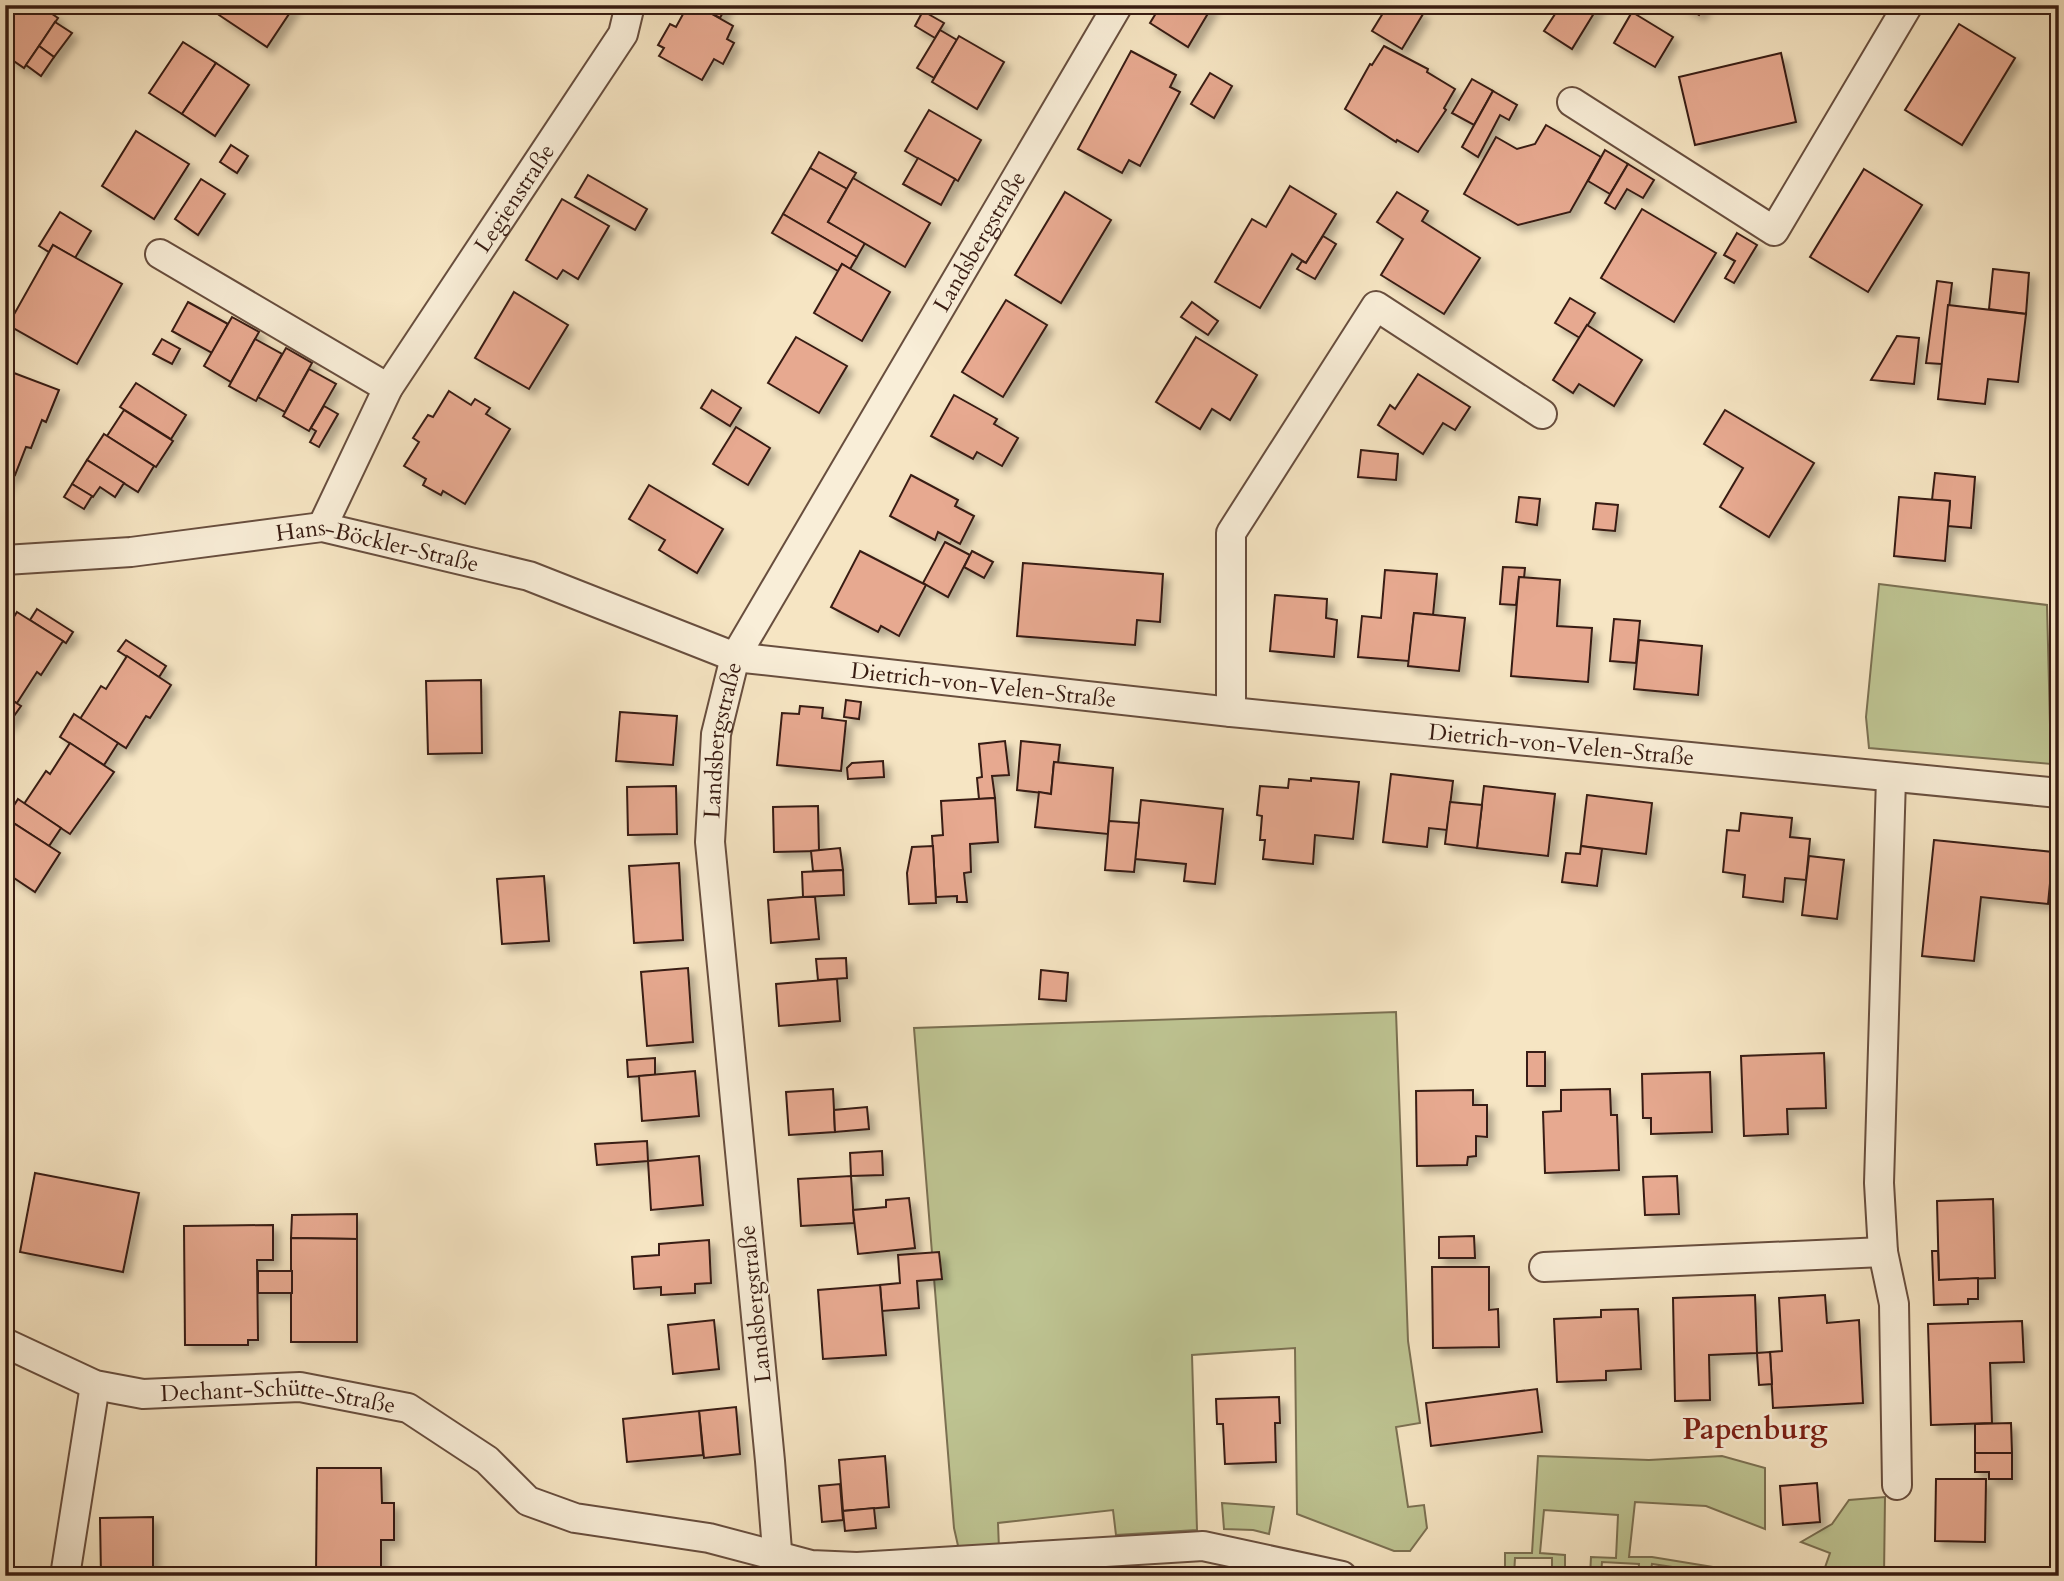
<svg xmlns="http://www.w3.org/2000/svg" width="2064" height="1581" font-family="Cardo,serif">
  <defs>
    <filter id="shadow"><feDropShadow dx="6" dy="6" stdDeviation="3.5" flood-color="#0004"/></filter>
  </defs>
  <rect width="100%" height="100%" fill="#f6e5c3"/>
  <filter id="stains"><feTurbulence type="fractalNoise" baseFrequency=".00286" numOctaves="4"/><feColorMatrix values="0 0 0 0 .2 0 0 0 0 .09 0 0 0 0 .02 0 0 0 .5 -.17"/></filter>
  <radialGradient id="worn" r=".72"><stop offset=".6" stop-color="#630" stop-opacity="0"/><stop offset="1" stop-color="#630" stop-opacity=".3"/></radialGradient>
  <!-- green -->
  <g fill="#bec492" stroke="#7b7052" stroke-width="2">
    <path d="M1879,584l168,21 4,159 -182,-16 -3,-31z"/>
    <path d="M1396,1012l12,329 12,82 -24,4 12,80 16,-2 3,23 -17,23h-16l-97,-37 -2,-166 -103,7 5,175 -81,5 -3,-25 -115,13 1,26 -40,1 -5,-22 -40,-500z"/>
    <path d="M1538,1456l111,4 73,-4 43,12v61l-59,-23 -71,-4 -6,55h23l67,11 8,4v4h-15l1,-3 -61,-9 -2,12h-12l1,-12 -37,-2 -1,14h-11l1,-19 25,1 2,-43 -74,-5 -4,43 25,2v21h-13v-18h-37l-1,18 -9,-3v-20h27z"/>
    <path d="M1885,1497l-1,79h-62l8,-23 -29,-11 31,-18 17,-24z"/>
    <path d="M1222,1503l52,4 -5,27 -16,-4 -29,-1z"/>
  </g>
  <!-- building -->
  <g fill="#e7a990" stroke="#381c12" stroke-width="2" filter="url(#shadow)">
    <path d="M5,5h34l19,13 -34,50 -19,-13z"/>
    <path d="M225,5h70l-28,42 -48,-32z"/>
    <path d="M688,5h8l37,21 -6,13 7,4 -11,21 -9,-5 -12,21 -43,-24 5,-8 -6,-3 12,-21 6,3z"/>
    <path d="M696,5h31l-7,13z"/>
    <path d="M1161,5h52l-25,42 -38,-24z"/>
    <path d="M1388,5h20l15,9 -21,35 -30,-18z"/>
    <path d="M1561,5h38l-27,44 -28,-18z"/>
    <path d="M1682,5h23l-6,10z"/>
    <path d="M923,11l21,12 -9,15 -20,-12z"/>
    <path d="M1632,12l41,25 -18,30 -41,-24z"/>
    <path d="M55,22l17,11 -18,24 -15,-11z"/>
    <path d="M1959,24l56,34 -53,87 -57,-35z"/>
    <path d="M940,30l17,10 -23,38 -17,-10z"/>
    <path d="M959,36l45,26 -27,47 -45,-27z"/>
    <path d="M183,42l33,21 -34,51 -33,-21z"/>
    <path d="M39,46l15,11 -13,19 -15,-11z"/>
    <path d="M1384,46l44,23 -1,3 28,17 -11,19 2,2 -28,42 -21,-12 -1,2 -51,-33 25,-45 2,1z"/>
    <path d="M1131,51l45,24 -6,12 10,5 -40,74 -11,-6 -7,13 -44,-24z"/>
    <path d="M1781,53l15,69 -101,23 -16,-68z"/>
    <path d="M216,63l33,22 -34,51 -33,-22z"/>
    <path d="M1210,73l22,13 -18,32 -23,-14z"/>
    <path d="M1472,79l21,12 -19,34 -22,-12z"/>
    <path d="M1493,91l24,14 -8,15 -9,-5 -22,42 -16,-10z"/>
    <path d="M929,110l52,30 -23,41 -53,-30z"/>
    <path d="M1546,125l55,32 -31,55 -52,13 -54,-31 32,-57 21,12 18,-5z"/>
    <path d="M136,131l53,33 -35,55 -52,-33z"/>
    <path d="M231,145l17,11 -11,17 -17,-11z"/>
    <path d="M1605,150l23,14 -18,30 -22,-13z"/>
    <path d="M819,152l37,21 -9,16 -37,-21z"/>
    <path d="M918,158l37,21 -14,26 -38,-21z"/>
    <path d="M1628,164l26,16 -11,18 -16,-9 -12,20 -10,-6z"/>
    <path d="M810,168l37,21 -19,33 37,21 -8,14 -74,-43z"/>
    <path d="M1864,169l58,36 -54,87 -58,-35z"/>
    <path d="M588,175l59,34 -12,21 -60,-33z"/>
    <path d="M853,178l77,45 -25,44 -77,-45z"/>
    <path d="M201,179l24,15 -27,41 -23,-16z"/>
    <path d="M1290,186l46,28 -30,49 -14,-9 -32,54 -45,-26 37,-63 14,8z"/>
    <path d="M1065,192l46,28 -50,83 -46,-28z"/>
    <path d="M1397,192l31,19 -6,10 58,37 -36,56 -63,-39 22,-36 -26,-17z"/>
    <path d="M562,199l47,27 -31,53 -15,-9 -6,9 -31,-19z"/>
    <path d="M1642,209l74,44 -42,69 -73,-44z"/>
    <path d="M60,212l31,19 -16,27 -22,-13 -4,7 -10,-6z"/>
    <path d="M783,214l74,43 -7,12 -8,-5 -4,7 -66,-38z"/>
    <path d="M1737,233l20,12 -23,38 -9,-5 10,-17 -11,-6z"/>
    <path d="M1323,236l13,8 -21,35 -18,-10 5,-8 4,2z"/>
    <path d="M53,245l69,39 -45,80 -69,-39z"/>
    <path d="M842,264l48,28 -28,49 -48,-28z"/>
    <path d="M1993,269l36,4 -3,41 -37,-5z"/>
    <path d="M1937,281l15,2 -10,81 -16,-1z"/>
    <path d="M514,292l54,33 -39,64 -54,-31z"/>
    <path d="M1570,298l25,15 -15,25 -25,-15z"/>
    <path d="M1006,300l41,25 -44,72 -41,-25z"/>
    <path d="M188,302l40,22 -16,29 -40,-22z"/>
    <path d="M1192,302l26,19 -10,14 -27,-18z"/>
    <path d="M1948,305l78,9 -8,68 -30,-3 -3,25 -47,-5z"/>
    <path d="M232,317l27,15 -28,50 -27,-16z"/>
    <path d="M1587,325l55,35 -28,46 -35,-22 -6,9 -20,-13z"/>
    <path d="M1897,336l22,2 -5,46 -43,-4z"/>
    <path d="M796,337l51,29 -28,47 -51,-30z"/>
    <path d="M1196,337l61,38 -27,45 -18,-11 -12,20 -44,-27z"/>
    <path d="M162,339l18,10 -8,15 -19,-10z"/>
    <path d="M255,339l27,15 -26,47 -27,-15z"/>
    <path d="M286,348l26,15 -27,49 -27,-15z"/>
    <path d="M309,369l27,15 -27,47 -26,-15z"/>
    <path d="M6,370l53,20 -13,32 -4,-2 -11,28 -5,-1 -11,28 -4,-2 -6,15z"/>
    <path d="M1418,374l52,33 -15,23 -12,-7 -20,31 -45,-29 12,-20 5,4z"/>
    <path d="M136,383l50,32 -15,24 -51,-32z"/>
    <path d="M712,390l29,18 -11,18 -29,-18z"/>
    <path d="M449,391l22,14 4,-6 15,9 -4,6 24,15 -45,75 -22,-13 -2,4 -18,-10 3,-6 -22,-13 15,-24 -6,-4 15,-23 5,2z"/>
    <path d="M954,395l43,24 -3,5 24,14 -16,28 -25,-14 -4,7 -42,-23z"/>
    <path d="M324,406l14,8 -19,33 -9,-5 6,-11 -5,-3z"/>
    <path d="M124,410l49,31 -17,26 -49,-31z"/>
    <path d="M1725,410l89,53 -45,74 -49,-30 23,-39 -39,-24z"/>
    <path d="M736,427l34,21 -22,37 -35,-21z"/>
    <path d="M104,434l50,32 -16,26 -51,-32z"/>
    <path d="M1361,450l37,4 -2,26 -38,-3z"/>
    <path d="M87,460l37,23 -9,14 -15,-10 -7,10 -21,-13z"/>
    <path d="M1935,473l40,4 -4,51 -23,-2 2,-25 -18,-1z"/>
    <path d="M911,475l47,25 -3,6 19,10 -14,28 -22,-12 -3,8 -45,-24z"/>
    <path d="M72,484l20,12 -8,13 -20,-12z"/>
    <path d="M649,485l74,44 -26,44 -38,-23 6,-10 -36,-21z"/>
    <path d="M1519,497l21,2 -3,26 -21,-3z"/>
    <path d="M1899,497l51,4 -5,60 -51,-5z"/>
    <path d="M1596,503l22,2 -3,26 -22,-2z"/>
    <path d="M945,542l25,13 -22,42 -25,-14z"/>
    <path d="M860,551l66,34 -27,51 -18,-10 -3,6 -47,-25z"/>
    <path d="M972,551l21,11 -9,16 -20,-11z"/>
    <path d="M1023,563l140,11 -3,48 -23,-2 -2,25 -118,-9z"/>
    <path d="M1503,567l22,1 -1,10 -5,-1 -3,28 -16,-1z"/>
    <path d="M1385,570l52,4 -4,41 -19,-2 -5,48 -51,-4 4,-41 19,2z"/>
    <path d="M1519,577l41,3 -3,46 35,2 -4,54 -77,-6z"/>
    <path d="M1275,595l52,4 -1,19 11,2 -3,37 -64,-6z"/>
    <path d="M37,609l36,23 -7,11 -36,-23z"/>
    <path d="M17,612l46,29 -22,34 -4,-3 -20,31 -12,-7v-65z"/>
    <path d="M1414,613l51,5 -6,53 -51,-5z"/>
    <path d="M1614,619l26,2 -4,42 -26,-2z"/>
    <path d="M126,640l40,26 -7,11 -41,-26z"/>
    <path d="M1639,640l63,6 -4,49 -64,-6z"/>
    <path d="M127,656l44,29 -21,33 -4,-2 -20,32 -46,-29 21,-33 5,3z"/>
    <path d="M481,680l1,73 -54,1 -2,-73z"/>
    <path d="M5,696l16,10 -14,20 -2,-1z"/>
    <path d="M846,700l15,2 -2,17 -15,-2z"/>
    <path d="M800,706l23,2 -1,10 24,3 -5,50 -64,-6 5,-52 17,1z"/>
    <path d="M620,712l57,4 -4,49 -57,-4z"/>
    <path d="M74,714l44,29 -14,22 -44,-28z"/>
    <path d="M1005,741l4,34 -17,1 3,22 -16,1 -2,-21 5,-1 -3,-33z"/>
    <path d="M1021,741l39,4 -2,18 -4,-1 -3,32 -34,-4z"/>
    <path d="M70,743l44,29 -44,62 -46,-30 22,-33 4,3z"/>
    <path d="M883,761l1,16 -36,2 -1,-11 5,-5z"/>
    <path d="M1054,762l59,6 -5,66 -73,-7 4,-35 12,2z"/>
    <path d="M1391,774l62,7 -6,49 -18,-2 -2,19 -44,-5z"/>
    <path d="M1311,778l48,4 -6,57 -38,-4 -2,29 -50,-5 2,-19h-5l2,-24 -5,-1 3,-29 28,2 1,-9 22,2z"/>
    <path d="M676,786l1,48 -49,1 -1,-48z"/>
    <path d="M1484,786l71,8 -7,62 -71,-8z"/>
    <path d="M1587,795l65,8 -6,51 -65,-8z"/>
    <path d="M995,798l3,44 -28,2 1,28 -7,1 3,29h-10v-6l-21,1 -4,-61 11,-1 -2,-34z"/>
    <path d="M18,799l43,29 -12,18 -43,-28z"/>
    <path d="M1141,800l82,9 -8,75 -31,-3 2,-17 -51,-5z"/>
    <path d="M1450,802l32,3 -5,43 -32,-4z"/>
    <path d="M818,806l1,45 -45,1 -1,-45z"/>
    <path d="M1741,813l51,5 -2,19 20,2 -4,41 -21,-2 -2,24 -40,-5 2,-22 -22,-3 4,-42 12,1z"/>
    <path d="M1109,821l30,2 -5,49 -29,-2z"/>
    <path d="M15,824l45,29 -25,39 -30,-20v-33z"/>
    <path d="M1934,840l119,12 -5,52 -67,-7 -7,64 -52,-5z"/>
    <path d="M933,846l3,57 -27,1 -2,-31 5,-26z"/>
    <path d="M1581,846l21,3 -5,37 -35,-4 4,-29 14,1z"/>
    <path d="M840,848l3,22 -30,1 -2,-20z"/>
    <path d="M1809,856l35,4 -7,59 -35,-4z"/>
    <path d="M679,863l4,77 -49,3 -5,-77z"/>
    <path d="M843,870l1,25 -41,2 -1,-25z"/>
    <path d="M544,876l5,65 -47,3 -5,-65z"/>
    <path d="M803,897h12l4,42 -48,4 -3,-43z"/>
    <path d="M846,958l1,20 -29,2 -2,-21z"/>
    <path d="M688,968l5,74 -46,4 -6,-74z"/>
    <path d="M1041,970l27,3 -2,28 -27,-2z"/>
    <path d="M837,979l3,42 -61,5 -3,-42z"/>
    <rect x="1527" y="1052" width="18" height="34"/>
    <path d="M1824,1053l2,55 -39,1 1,25 -44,2 -3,-80z"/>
    <path d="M655,1058v17l-27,2 -1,-17z"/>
    <path d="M695,1071l4,45 -57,5 -3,-45z"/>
    <path d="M1710,1072l2,60 -61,2v-16h-8l-1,-44z"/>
    <path d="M833,1089l2,43 -46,3 -3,-43z"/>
    <path d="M1610,1089l1,26h6l2,55 -74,3 -2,-61 18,-1v-21z"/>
    <path d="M1473,1090v15h14v32l-11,-1v20l-8,1 -1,8 -50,1 -1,-75z"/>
    <path d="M867,1107l2,22 -34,3 -1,-22z"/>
    <path d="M647,1141l1,20 -51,4 -2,-21z"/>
    <path d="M882,1151l1,24 -32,1 -1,-23z"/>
    <path d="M699,1156l4,49 -52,5 -3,-49z"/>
    <path d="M35,1173l104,20 -16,79 -103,-20z"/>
    <path d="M851,1176l3,47 -53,3 -3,-47z"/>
    <path d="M1677,1176l2,38 -34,1 -2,-38z"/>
    <path d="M909,1198l6,50 -57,6 -5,-44 33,-3v-7z"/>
    <path d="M1993,1199l2,79 -56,2 -2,-79z"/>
    <path d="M357,1214v25l-66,-1 1,-23z"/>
    <path d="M273,1225v35h-16l1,80h-10v5h-63l-1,-119z"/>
    <path d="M1474,1236l1,22h-36v-21z"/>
    <path d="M291,1238l66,1v103h-66z"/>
    <path d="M709,1240l2,43 -16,1v9l-34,2v-8l-27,2 -2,-32 27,-2v-11z"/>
    <path d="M1932,1251h6l1,29 39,-2v21h-10v5l-34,1z"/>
    <path d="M939,1252l3,27 -25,2 2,27 -37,3 -2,-26 20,-2 -2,-28z"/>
    <path d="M1432,1267h57v43l9,-1 1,38 -66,1z"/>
    <rect x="258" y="1271" width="34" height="22"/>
    <path d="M880,1285l6,70 -63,4 -5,-69z"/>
    <path d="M1755,1295l2,58 -48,2 1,45 -35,1 -2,-103z"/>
    <path d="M1825,1295l2,28 32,-3 4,83 -90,5 -3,-56 12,-1 -3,-53z"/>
    <path d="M1638,1309l3,60 -35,2v9l-49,2 -3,-63 47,-2v-7z"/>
    <path d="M714,1320l5,49 -46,5 -5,-49z"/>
    <path d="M2022,1321l2,41 -34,1 2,60 -61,2 -3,-101z"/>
    <path d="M1770,1352l2,32 -13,1 -2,-32z"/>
    <path d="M1537,1389l5,43 -111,14 -5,-43z"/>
    <path d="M1279,1397l1,26h-5l1,39 -51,2 -2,-40h-6l-1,-25z"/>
    <path d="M736,1407l4,47 -36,4 -5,-47z"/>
    <path d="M699,1411l4,44 -76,7 -4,-43z"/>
    <path d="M2011,1423l1,30h-37v-29z"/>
    <path d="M1975,1453h37v26h-23v-7h-14z"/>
    <path d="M885,1456l4,51 -46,4 -4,-51z"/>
    <path d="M317,1468h64l1,35h12v37h-13v36h-65z"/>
    <path d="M1936,1479h50l-1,63 -50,-1z"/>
    <path d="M1817,1483l3,39 -37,3 -3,-39z"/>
    <path d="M840,1484l3,36 -21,2 -3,-36z"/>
    <path d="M874,1508l2,20 -31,3 -2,-20z"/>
    <path d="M153,1517v59h-52l-1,-58z"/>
  </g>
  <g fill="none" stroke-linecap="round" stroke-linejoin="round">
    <defs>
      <g id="minor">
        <path d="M1572,102l202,129 134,-226"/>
        <path d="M160,254l228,134"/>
        <path id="s1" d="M322,527l66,-139 235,-354 7,-29"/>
        <path id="s2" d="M5,560l126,-8 191,-25 207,49 206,81 496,55 828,81"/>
        <path d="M1231,712v-179l145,-227 166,108"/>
        <path d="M1891,778l-12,405 4,69 11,52 3,181"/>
        <path d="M1544,1267l339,-15"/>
        <path id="s3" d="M5,1343l90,42 48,9 157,-7 108,21 79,52 41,41 47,17 134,20 102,27 46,2 346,-21 139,30"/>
        <path d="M65,1576l30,-191"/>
        <path id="s4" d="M779,1576l-9,-115 -60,-619 6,-108 19,-77 383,-652"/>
      </g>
    </defs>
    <!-- minor casing -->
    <use href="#minor" stroke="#684e3e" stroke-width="32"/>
    <!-- minor -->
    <use href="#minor" stroke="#f9eed8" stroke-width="28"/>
  </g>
  <g text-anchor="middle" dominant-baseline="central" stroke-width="5" stroke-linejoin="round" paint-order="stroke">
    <!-- street labels -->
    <g font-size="23" fill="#381c12" stroke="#f9eed8">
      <text stroke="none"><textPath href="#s1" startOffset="382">Legienstraße</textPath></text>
      <text stroke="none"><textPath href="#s4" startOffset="1407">Landsbergstraße</textPath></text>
      <text stroke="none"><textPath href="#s2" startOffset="376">Hans-Böckler-Straße</textPath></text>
      <text stroke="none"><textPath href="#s2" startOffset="1003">Dietrich-von-Velen-Straße</textPath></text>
      <text stroke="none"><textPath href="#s4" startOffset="840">Landsbergstraße</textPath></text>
      <text stroke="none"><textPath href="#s2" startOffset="1584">Dietrich-von-Velen-Straße</textPath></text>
      <text transform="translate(755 1304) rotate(-96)">Landsbergstraße</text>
      <text stroke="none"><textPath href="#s3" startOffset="284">Dechant-Schütte-Straße</textPath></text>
    </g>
    <!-- district labels -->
    <g font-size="30" font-weight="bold" fill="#7a1f14" stroke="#f9eed8">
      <text x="1755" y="1429">Papenburg</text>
    </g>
  </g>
  <!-- margin -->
  <rect width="2064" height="1581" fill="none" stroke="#f6e5c3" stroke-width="28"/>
  <rect x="7" y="7" width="2050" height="1567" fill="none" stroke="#381c12" stroke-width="3.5"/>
  <rect x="14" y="14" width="2036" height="1553" fill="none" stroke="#381c12" stroke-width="2"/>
  <rect width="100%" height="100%" filter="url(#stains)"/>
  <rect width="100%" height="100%" fill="url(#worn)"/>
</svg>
